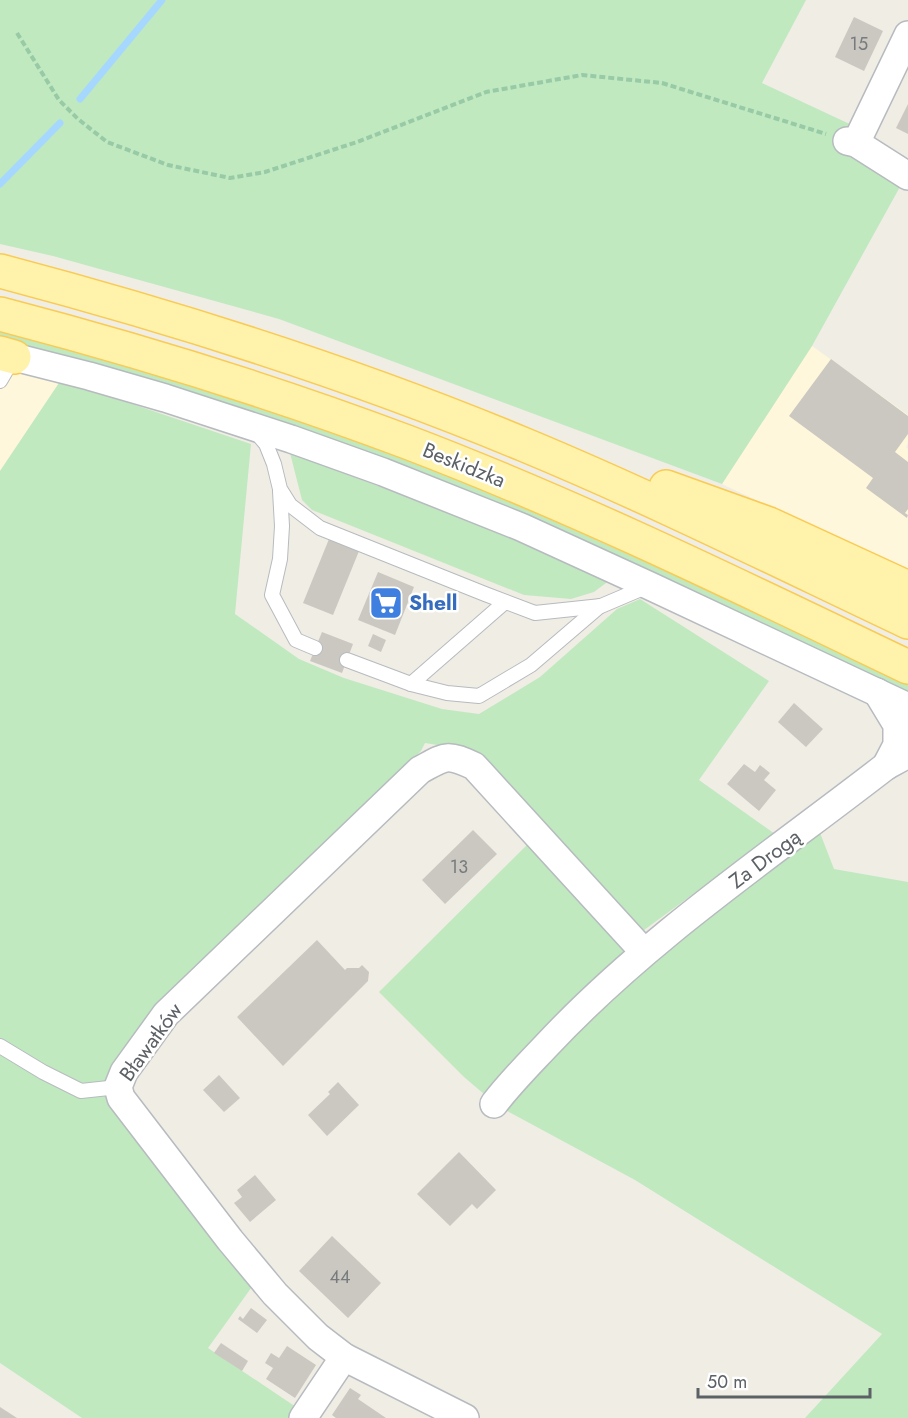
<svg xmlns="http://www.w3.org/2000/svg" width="908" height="1418" font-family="Jost,sans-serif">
  <rect width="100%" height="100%" fill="#f0ede5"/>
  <!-- commercial -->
  <g fill="#fff7db">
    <path d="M812,346l96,69v28l-2,4 2,2v123l-186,-88z"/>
    <path d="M0,365l61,15 -61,91z"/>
  </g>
  <!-- green -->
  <g fill="#c0e9c0">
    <path d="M0,0h806l-44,83 109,51 30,51 -89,161 -90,138 -443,-165 -226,-63 -53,-12z"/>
    <path d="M0,329l213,62 135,46 116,44 278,124 166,78v18l-262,-124 -646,-232z"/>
    <path d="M61,380l190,64 -16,170 64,45 45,19 98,31 37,5 61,-37 77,-68 23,-10 129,82 -70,99 76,54 -135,99 -172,-183 -43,-7 -4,8 -307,321 140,212 -46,64 91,61 -6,9h-211l-82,-55v-892z"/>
    <path d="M290,453l152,57 168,70 -16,12 -23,7 -47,-4 -212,-85 -10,-10z"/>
    <path d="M817,825l17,44 74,13v536h-103l77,-84 -247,-154 -137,-74 87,-96z"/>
    <path d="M532,840l102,115 -143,145 -27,-23 -85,-85z"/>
  </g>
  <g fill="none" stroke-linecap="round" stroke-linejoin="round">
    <!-- stream -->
    <g stroke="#a6d8ff" stroke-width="7">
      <path d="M80,99l82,-99"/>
      <path d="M0,184l60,-61"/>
    </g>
  </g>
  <!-- building -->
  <g fill="#cbc8c2">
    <path d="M854,17l29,14 -19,40 -29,-14z"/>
    <path d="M908,104v30l-12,-6z"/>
    <path d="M831,359l77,57v18l-13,18 13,10v47l-3,4 3,2 -1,3 -41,-30 7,-10 -84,-62z"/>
    <path d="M329,539l30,12 -26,64 -30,-12z"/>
    <path d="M378,572l36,15 -19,48 -37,-15z"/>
    <path d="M322,632l31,12 -11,29 -32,-12z"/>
    <path d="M373,634l13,6 -5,12 -13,-6z"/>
    <path d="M794,703l29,26 -17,18 -28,-25z"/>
    <path d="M744,764l11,8 5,-7 10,8 -6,7 12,10 -17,21 -32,-27z"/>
    <path d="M473,830l24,24 -52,50 -23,-24z"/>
    <path d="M317,940l28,30 2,-2h12l3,-3 7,7 -1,9 -85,85 -46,-49z"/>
    <path d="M219,1075l21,23 -16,14 -21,-22z"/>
    <path d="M338,1082l21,23 -32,31 -19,-21 22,-21 -2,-2z"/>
    <path d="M459,1152l37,38 -19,19 -5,-5 -22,22 -33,-32z"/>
    <path d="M255,1175l21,25 -26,22 -16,-19 8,-6 -5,-7z"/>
    <path d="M332,1236l49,47 -33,35 -49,-47z"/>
    <path d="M251,1308l16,12 -10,13 -19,-14 2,-3 3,3z"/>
    <path d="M221,1343l27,18 -6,10 -28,-18z"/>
    <path d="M287,1346l29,19 -21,33 -29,-19 7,-11 -8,-5 6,-10 8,5z"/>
    <path d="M350,1388l11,7 -3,4 28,19h-50l-4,-3z"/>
    <path d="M0,1407l17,11h-17z"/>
  </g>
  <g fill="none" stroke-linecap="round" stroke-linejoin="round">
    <defs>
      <g id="lane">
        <path d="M0,381l14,-24"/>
        <path d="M255,431l11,13 8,20 6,25 10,16 30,23 165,66 50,19 66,-7 47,-20"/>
        <path d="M280,491l2,35 -2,33 -8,36 24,45 19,8"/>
        <path d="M347,660l64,24 36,9 32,3 52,-31 69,-59"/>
        <path d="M411,684l94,-82"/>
        <path d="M0,1046l43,26 38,19 37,-4"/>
      </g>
      <g id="street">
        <path d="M847,141l9,2 52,33"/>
        <path d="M856,143l52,-108"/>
        <path d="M14,357l75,19 76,22 126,41 92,33 138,55 129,59 258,121"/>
        <path d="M877,692l20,33v20l-11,21"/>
        <path d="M494,1104c16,-21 34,-39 52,-58 101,-108 224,-190 340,-280l22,-12"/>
        <path d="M303,1418l41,-61"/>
        <path d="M465,1418l-121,-61 -26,-20 -43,-43 -45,-54 -109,-142 -3,-11 6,-15 42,-58 254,-244c26,-14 26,-17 54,-4l170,186"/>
      </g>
      <g id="primary">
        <path d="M0,271c178,47 355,103 525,174 130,54 256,117 383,177"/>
        <path d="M0,314c138,36 274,78 407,128 171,65 336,146 501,225"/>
        <path d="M0,353l14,4"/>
        <path d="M666,487l103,37 139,64"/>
      </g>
    </defs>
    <!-- lane casing -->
    <use href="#lane" stroke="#b7bbbf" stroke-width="16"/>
    <!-- street casing -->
    <use href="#street" stroke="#b7bbbf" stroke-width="30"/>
    <!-- primary casing -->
    <use href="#primary" stroke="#f9cb54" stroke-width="36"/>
    <!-- path -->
    <path stroke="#98caa6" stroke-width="4" stroke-dasharray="6 3" stroke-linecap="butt" d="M17,33l42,67 19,19 29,23 61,23 62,13 35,-6 92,-30 129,-50 96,-17 80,8 164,51"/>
    <!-- lane -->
    <use href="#lane" stroke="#fff" stroke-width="14"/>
    <!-- street -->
    <use href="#street" stroke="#fff" stroke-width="27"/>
    <!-- primary -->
    <use href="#primary" stroke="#fff2ab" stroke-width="33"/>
  </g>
  <!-- icons -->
  <defs>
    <symbol id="supermarket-square" viewBox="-11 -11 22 22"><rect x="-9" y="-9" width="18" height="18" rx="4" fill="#3f7fe0" stroke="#fff"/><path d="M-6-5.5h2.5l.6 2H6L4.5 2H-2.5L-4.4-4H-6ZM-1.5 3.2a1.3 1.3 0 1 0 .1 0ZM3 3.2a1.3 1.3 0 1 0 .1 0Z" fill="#fff"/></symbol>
  </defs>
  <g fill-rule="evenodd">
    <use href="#supermarket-square" x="367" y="584" width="38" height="38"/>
  </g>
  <g text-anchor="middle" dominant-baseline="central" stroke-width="5" stroke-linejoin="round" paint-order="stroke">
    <!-- number labels -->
    <g font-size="18" fill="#787b7d">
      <text x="859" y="44">15</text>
      <text x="459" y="867">13</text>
      <text x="340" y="1277">44</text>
    </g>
    <!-- street labels -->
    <g font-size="21" fill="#5c6166" stroke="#fff">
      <text transform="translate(464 465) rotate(22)">Beskidzka</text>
      <text transform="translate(765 859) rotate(-37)">Za Drogą</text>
      <text transform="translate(151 1042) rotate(-54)">Bławatków</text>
    </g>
    <!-- shop labels -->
    <g font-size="21" font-weight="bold" fill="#366cbe" stroke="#fff" text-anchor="start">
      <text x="409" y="603">Shell</text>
    </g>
  </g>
  <!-- scale -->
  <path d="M698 1388v9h172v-9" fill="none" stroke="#5c6166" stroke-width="3"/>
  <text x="707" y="1388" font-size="18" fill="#5c6166" stroke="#ffffff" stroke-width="4.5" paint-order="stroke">50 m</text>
</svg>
